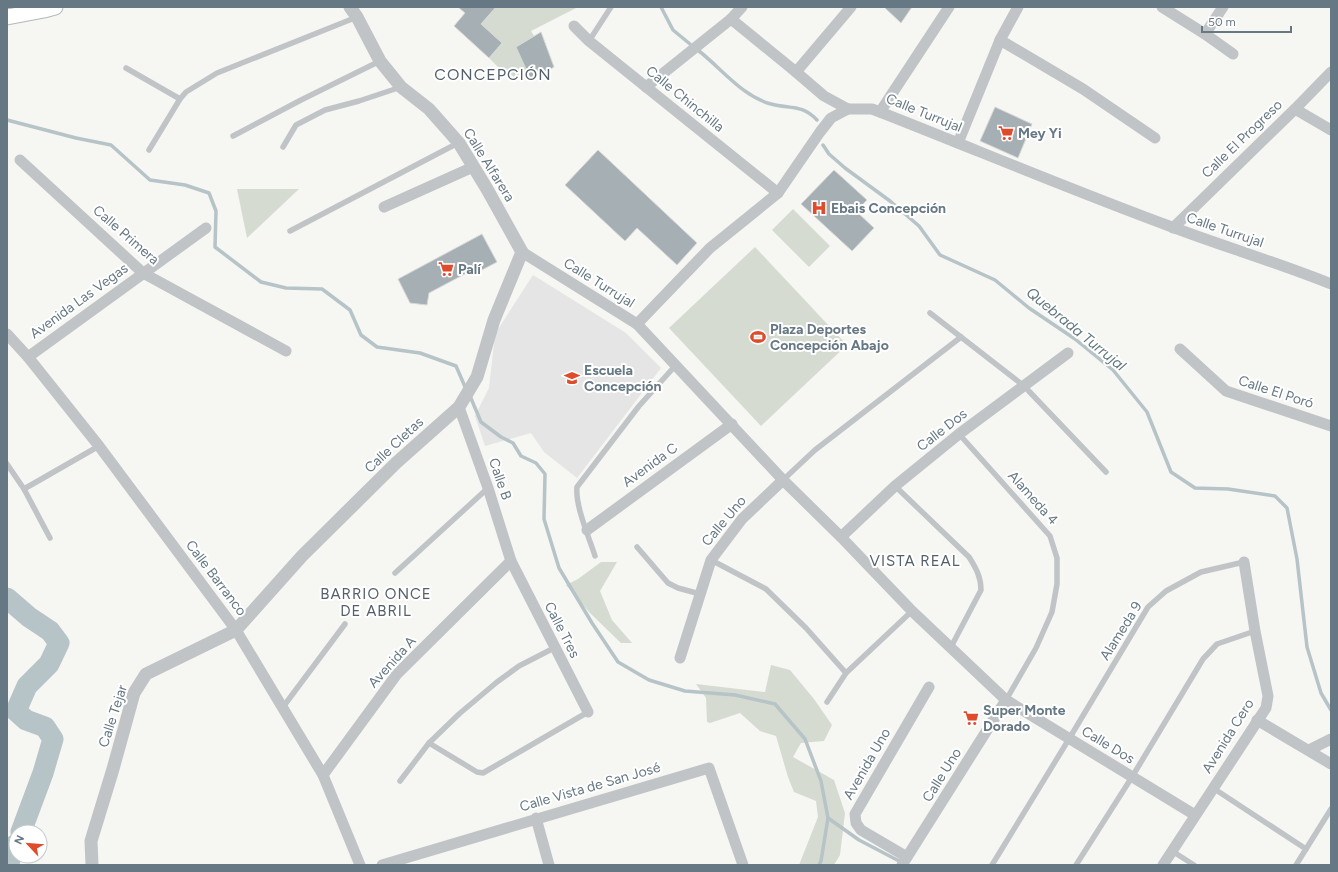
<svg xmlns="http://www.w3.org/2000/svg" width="1338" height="872" font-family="Figtree,sans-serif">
  <rect width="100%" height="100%" fill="#f6f6f3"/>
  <!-- built -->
  <path fill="#e4e5e4" d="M533,275l93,58 35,35 -84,110 -33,-26 -13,-19 -46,13 -10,-30 14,-28 6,-54z"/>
  <!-- green -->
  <g fill="#d6dbd2">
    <path d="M488,7h90l-47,24 3,5 -18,11 15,33 -15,-2 -19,-12 -8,-8 13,-15 -21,-19 12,-13z"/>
    <path d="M237,189h62l-52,49z"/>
    <path d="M793,209l37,37 -21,21 -37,-37z"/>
    <path d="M755,247l92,98 -86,81 -92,-98z"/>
    <path d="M601,562h16l-17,29 12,29 20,23h-11l-31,-30 -24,-28 12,-6z"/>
    <path d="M771,665l19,5 24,29 18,26 -8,16 -23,2 -8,14 41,23 11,33 -5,42 -6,10h-35l19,-48 -2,-16 -22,-9 -6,-15 -12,-41 -16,-5 -20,-18 -30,10 -3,-1 -1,-24 -10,-14 69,8z"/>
  </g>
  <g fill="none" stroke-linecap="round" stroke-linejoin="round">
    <!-- stream -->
    <g stroke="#b6c3c7" stroke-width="3.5">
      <path d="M661,7l12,23 17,14"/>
      <path d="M699,51c23,18 43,45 72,53 19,5 31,0 46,16"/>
      <path d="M7,120l69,18 35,7 39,35 35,5 24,8 7,18 -1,36 46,35 25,6 36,1 28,21 11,25 16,12 43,6 36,13 10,23"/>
      <path d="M823,145l6,9 16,14 45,33 29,25 21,29 55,25 34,28 46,31 38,31 34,42 24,60 24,16 33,1 47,7 12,12 10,51 10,88 14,46 10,17"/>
      <path d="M470,396l11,26 20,15 12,6 8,13 15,7 9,11 -1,45 15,49 33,55 26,39 31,18 36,11 50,4 40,9 30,35 16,42 7,37 -7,43 -2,4"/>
      <path d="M828,818l31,22 42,22"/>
    </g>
    <!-- river -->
    <g stroke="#b6c3c7" stroke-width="21">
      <path d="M7,598l22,19 21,14 9,12 -10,21 -22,22 -11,25 10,9 19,7 8,12 -10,34 -22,59"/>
      <path d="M8,865l8,-21"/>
    </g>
  </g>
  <!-- building -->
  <g fill="#a6afb4" stroke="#d8d8d6">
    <path d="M458,7h38l-15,17 21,19 -13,15 -35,-32 11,-13z"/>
    <path d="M884,7h28l-11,16z"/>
    <path d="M541,32l13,35 -23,13 -15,-33z"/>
    <path d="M995,107l37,17 -14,34 -38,-17z"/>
    <path d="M598,150l99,93 -20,22 -40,-37 -12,13 -60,-56z"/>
    <path d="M834,170l33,30 -11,11 18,17 -22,23 -51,-47z"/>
    <path d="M482,234l15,28 -17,9 -2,-4 -49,26 -2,12 -17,-2 -12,-24z"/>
  </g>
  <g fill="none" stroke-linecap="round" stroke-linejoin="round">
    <defs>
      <path id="secondary" d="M7,17l37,-7 11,-3"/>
    </defs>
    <!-- secondary casing -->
    <use href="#secondary" stroke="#b2b8bc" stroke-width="17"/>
    <!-- service -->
    <g stroke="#c0c4c7" stroke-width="5.5">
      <path d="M589,41l22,-34"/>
      <path d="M126,68l54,31"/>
      <path d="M233,136l68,-36 79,-39"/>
      <path d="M283,147l13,-22 29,-15 34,-9 42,-14"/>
      <path d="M149,150l31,-51 6,-7 31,-19 140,-56"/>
      <path d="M290,231l168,-88"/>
      <path d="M930,313l94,73 82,86"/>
      <path d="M959,434l91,102 7,22v26l-5,28 -16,36 -30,52"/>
      <path d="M7,464l17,25 26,49"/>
      <path d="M783,480l32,-30 146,-113"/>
      <path d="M895,486l74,71c7,11 12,20 12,33l-30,57"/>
      <path d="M24,489l75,-43"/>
      <path d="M637,547l31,36 10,5 22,6"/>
      <path d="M595,556c-6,-19 -20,-50 -18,-69l62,-81 36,-40"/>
      <path d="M711,560l55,29 40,39 40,45"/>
      <path d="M395,573l93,-85"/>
      <path d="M827,702l19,-29 66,-62"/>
      <path d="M283,707l62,-83"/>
      <path d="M429,743l48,29 6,1 105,-61"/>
      <path d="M400,781l29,-38 30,-29 38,-32 22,-16 35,-18"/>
      <path d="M1213,788l93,61"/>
      <path d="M1172,851l22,14"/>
      <path d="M992,865l77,-126 79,-132 18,-16 35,-19 43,-10"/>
      <path d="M1076,865l56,-88 71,-118 14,-15 38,-13"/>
      <path d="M1296,865l35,-56"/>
    </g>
    <!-- minor -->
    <g stroke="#c0c4c7" stroke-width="11">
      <path d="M1162,7l43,27 28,20"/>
      <path d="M731,19l65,53"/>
      <path d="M574,26l15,15 189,152"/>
      <path d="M1205,34l18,-27"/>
      <path d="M1000,40l83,49 72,49"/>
      <path d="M646,87l85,-68 11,-12"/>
      <path d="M848,109l-24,-13 -28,-24 55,-65"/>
      <path d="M1295,109l36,21"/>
      <path d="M880,112l69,-105"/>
      <path d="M958,143l42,-103 18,-33"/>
      <path d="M20,160l123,113 143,78"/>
      <path d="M384,207l89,-40"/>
      <path d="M1173,228l122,-119 36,-37"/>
      <path d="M522,252l115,72 146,156 58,57 71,74 94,89 189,115"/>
      <path d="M637,324l73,-76 68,-55 42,-61 11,-14 17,-9h24l8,3c97,38 194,79 292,115 53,20 107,36 159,57"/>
      <path d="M7,334l21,23 71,89 137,184 87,145 37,90"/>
      <path d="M1180,349l46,42 105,35"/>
      <path d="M28,357l178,-129"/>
      <path d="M459,407l29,81 23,73 77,151"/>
      <path d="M587,530l145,-106"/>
      <path d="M841,537l54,-51 64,-52 109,-81"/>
      <path d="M680,658l31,-98 31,-41 41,-39"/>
      <path d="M1257,720l74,44"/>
      <path d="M1309,750l22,-11"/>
      <path d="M323,775l74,-101 114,-113"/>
      <path d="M536,818l13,47"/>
      <path d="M907,857l-46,-27 -5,-7 -1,-9 74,-127"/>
      <path d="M382,865l327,-97 34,97"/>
      <path d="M902,865l104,-165"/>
      <path d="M1163,865l103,-157 2,-12 -13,-65 -11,-69"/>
    </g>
    <!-- tertiary -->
    <path stroke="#c0c4c7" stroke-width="13" d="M92,865l-1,-24 22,-72 21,-76 12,-19 90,-44 66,-74 94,-93 63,-56 18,-30 17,-57 28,-68 -35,-63 -28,-46 -30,-34 -28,-22 -21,-26 -23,-44 -7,-10"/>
    <!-- secondary -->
    <use href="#secondary" stroke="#fff" stroke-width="15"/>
  </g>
  <!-- icons -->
  <defs>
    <symbol id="supermarket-bare" viewBox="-9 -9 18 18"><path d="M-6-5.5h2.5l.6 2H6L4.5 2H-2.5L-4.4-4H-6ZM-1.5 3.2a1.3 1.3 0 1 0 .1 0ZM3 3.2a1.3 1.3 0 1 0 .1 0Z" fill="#de4c2c" stroke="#fff" stroke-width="2.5" paint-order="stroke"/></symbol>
    <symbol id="hospital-bare" viewBox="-9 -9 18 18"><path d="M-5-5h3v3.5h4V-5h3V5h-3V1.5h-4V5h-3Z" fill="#de4c2c" stroke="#fff" stroke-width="2.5" paint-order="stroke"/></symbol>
    <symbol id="stadium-bare" viewBox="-9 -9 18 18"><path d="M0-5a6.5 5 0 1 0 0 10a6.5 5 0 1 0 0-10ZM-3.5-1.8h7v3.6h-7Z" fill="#de4c2c" stroke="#fff" stroke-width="2.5" paint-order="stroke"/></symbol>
    <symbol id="school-bare" viewBox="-9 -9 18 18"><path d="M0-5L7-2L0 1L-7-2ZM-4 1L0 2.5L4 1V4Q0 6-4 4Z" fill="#de4c2c" stroke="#fff" stroke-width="2.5" paint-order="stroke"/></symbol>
  </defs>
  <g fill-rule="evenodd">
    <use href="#supermarket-bare" x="995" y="122" width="22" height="22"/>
    <use href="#hospital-bare" x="808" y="197" width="22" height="22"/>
    <use href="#supermarket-bare" x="435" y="258" width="22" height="22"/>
    <use href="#stadium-bare" x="747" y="326" width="22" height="22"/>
    <use href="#school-bare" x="561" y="367" width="22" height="22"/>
    <use href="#supermarket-bare" x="960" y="707" width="22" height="22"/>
  </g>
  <g text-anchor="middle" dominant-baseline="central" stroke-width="4" stroke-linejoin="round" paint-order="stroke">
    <!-- street labels -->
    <g font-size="14" fill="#667883" stroke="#fff">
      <text transform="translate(685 99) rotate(39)">Calle Chinchilla</text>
      <text transform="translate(924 113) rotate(22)">Calle Turrujal</text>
      <text transform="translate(1242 139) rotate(-44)">Calle El Progreso</text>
      <text transform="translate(489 165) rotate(58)">Calle Alfarera</text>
      <text transform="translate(1225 230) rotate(19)">Calle Turrujal</text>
      <text transform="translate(126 235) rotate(41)">Calle Primera</text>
      <text transform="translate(599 283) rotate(32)">Calle Turrujal</text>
      <text transform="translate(79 301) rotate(-36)">Avenida Las Vegas</text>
      <text transform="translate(1276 392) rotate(18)">Calle El Poró</text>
      <text transform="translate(942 430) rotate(-38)">Calle Dos</text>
      <text transform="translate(394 445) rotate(-43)">Calle Cletas</text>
      <text transform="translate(650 465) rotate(-36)">Avenida C</text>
      <text transform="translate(500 479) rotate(71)">Calle B</text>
      <text transform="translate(1033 498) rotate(48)">Alameda 4</text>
      <text transform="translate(724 521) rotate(-50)">Calle Uno</text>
      <text transform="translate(216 578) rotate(53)">Calle Barranco</text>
      <text transform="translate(562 630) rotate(63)">Calle Tres</text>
      <text transform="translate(1121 631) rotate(-58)">Alameda 9</text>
      <text transform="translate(392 662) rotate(-48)">Avenida A</text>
      <text transform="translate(113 716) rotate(-72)">Calle Tejar</text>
      <text transform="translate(1228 736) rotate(-58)">Avenida Cero</text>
      <text transform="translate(1108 745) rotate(31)">Calle Dos</text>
      <text transform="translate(867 764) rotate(-60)">Avenida Uno</text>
      <text transform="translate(942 775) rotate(-58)">Calle Uno</text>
      <text transform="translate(590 787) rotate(-16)">Calle Vista de San José</text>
    </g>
    <!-- poi labels -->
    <g font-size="14" font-weight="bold" fill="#667883" stroke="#fff" text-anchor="start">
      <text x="1018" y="133">Mey Yi</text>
      <text x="831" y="208">Ebais Concepción</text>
      <text x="458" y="269">Palí</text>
      <text x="770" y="329">Plaza Deportes<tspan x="770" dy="16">Concepción Abajo</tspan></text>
      <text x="584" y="370">Escuela<tspan x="584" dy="16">Concepción</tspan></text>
      <text x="983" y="710">Super Monte<tspan x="983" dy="16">Dorado</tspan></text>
    </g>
    <!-- water labels -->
    <g font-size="15" font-style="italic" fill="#62797f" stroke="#fff">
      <text transform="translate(1076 329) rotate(39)">Quebrada Turrujal</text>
    </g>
    <!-- neighbourhood labels -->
    <g font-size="15" letter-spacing="1" fill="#546069" stroke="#fff">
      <text x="915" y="561">VISTA REAL</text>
      <text x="376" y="594">BARRIO ONCE<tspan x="376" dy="17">DE ABRIL</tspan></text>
    </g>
    <!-- quarter labels -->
    <g font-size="16" letter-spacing="1" fill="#546069" stroke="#fff">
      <text x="493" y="74">CONCEPCIÓN</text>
    </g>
  </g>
  <!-- border -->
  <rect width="1338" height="872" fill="none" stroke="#667883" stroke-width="16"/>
  <!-- north arrow -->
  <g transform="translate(28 844) rotate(296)"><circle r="19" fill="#ffffff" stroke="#c2c9cd"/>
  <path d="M0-3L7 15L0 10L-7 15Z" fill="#de4c2c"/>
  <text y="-6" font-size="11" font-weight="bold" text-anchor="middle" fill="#667883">N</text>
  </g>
  <!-- scale -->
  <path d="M1202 26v6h89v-6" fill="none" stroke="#667883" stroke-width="2"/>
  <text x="1208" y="26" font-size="12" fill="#667883" stroke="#ffffff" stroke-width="3" paint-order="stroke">50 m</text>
</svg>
